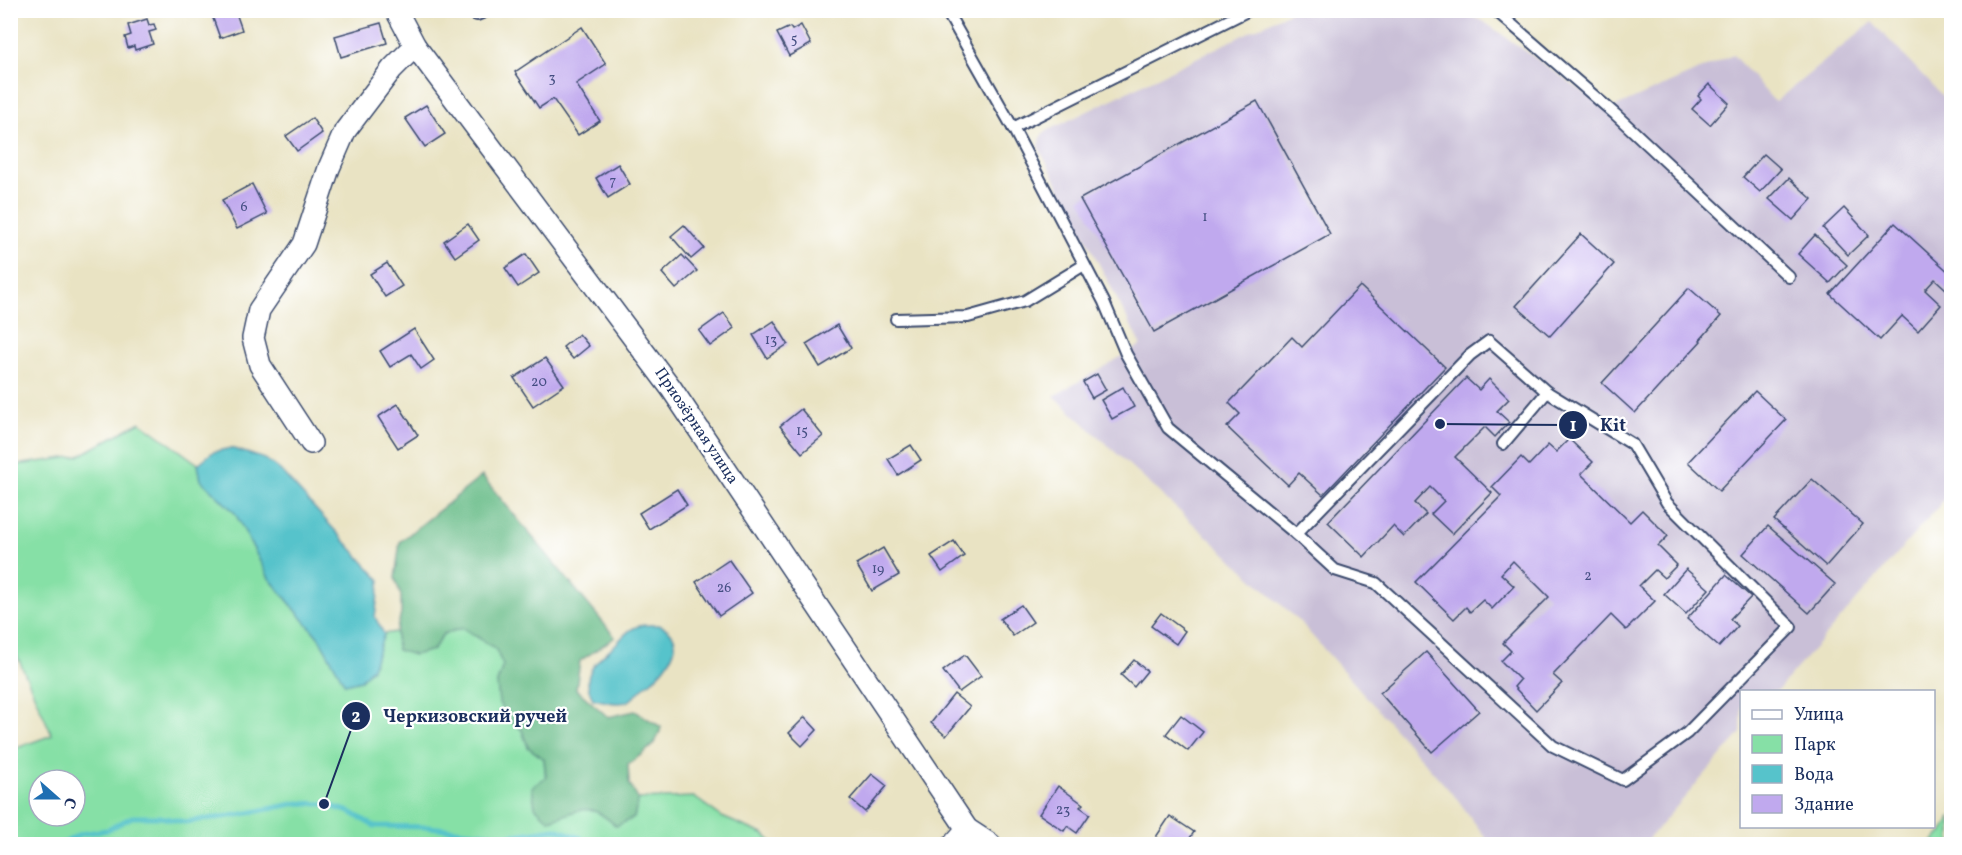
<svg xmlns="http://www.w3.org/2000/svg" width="1962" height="855" font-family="Vollkorn,serif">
  <rect width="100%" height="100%" fill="#fff"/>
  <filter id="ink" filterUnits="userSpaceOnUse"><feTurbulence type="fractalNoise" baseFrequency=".0167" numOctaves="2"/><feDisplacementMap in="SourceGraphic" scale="12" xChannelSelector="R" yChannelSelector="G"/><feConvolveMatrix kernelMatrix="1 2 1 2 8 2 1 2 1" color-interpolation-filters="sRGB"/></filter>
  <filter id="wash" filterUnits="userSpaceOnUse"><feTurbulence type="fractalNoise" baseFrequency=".008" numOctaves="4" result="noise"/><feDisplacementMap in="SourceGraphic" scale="24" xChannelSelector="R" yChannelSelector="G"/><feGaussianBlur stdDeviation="1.35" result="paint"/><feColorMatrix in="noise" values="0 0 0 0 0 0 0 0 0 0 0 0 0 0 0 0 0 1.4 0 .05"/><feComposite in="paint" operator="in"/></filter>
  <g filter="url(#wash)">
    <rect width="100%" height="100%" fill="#e9e3c3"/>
    <!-- industrial -->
    <path fill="#c9bfd7" d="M1292,11h165l26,10 126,89 124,-55 42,47 97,-80 79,83v387l-174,199 -35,1 -1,41 -97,111h-154l-32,-44 -160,-180 -244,-224 87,-51 -103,-199 5,-13z"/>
    <!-- green -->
    <g fill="#86e0a6" stroke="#508882" stroke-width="1.5" fill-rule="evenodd">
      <path d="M140,422l58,42 3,16 34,33 34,65 50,60 26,46 27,-16 12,-34 12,-2 1,18h36l10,-16 20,-6 32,20 8,17 -6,18 11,35 14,12 6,17 16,12 5,60 36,-11 17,5 32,5 4,-19 56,-2 28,20 43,18 9,9h-763v-94l41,-15 -41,-93 -1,-176 69,-10zM39,780h36v36h-36z"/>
      <path d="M1951,816v28h-20l12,-12z"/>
    </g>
    <!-- forest -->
    <path fill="#6cbe8b" stroke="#447674" stroke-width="1.5" d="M482,476l133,161 -35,24 -4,28 32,28 27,-6 26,16c-3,19 -18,26 -33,37l1,19 9,16 -4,19 -18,8c-29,-27 -34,-15 -67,-6l-14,-13 -3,-20 14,-10 -2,-18 -16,-12 -6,-17 -14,-12 -9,-15 -2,-20 6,-18 -8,-17 -32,-20 -20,6 -10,16 -19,5 -17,-5 -1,-18 5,-18v-18l-6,-18 5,-36z"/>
    <!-- water -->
    <g fill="#56c3cb" stroke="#387994" stroke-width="1.5">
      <path d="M231,448l34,11 15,11 100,110 -5,37 9,17 -12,34 -11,12 -16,4 -26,-46 -50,-60 -34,-65 -34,-33 -3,-16 15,-12z"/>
      <path d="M659,625c36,14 3,49 -15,62 -6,5 -11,13 -18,15 -11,3 -22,-1 -33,-3 -14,-25 4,-39 22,-54 5,-5 10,-12 17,-16 8,-5 18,-4 27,-4z"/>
    </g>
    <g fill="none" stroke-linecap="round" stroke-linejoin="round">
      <!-- stream -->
      <path stroke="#56c3cb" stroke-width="5" d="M63,844l17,-10 27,-4 25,-13h28l25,5 53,-7 60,-12 26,1 26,8 24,14 55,1 79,9 48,-7 25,9 5,6"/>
    </g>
    <g id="blocks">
      <!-- building -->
      <g fill="#c0a9ee">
        <path d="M210,10h25l7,20 -22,8z"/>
        <path d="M147,19l2,6 5,-1 2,6 -7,2 4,12 -18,6 -1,-4 -6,2 -3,-11 6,-2 -3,-10z"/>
        <path d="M381,23l6,20 -46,14 -6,-21z"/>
        <path d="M801,25l10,19 -22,12 -12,-23 13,-6 2,3z"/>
        <path d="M582,27l24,37 -30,20 24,37 -22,14 -25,-36 -14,9 -24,-36z"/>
        <path d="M1709,84l20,19 -19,22 -18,-16 9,-10 -3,-3z"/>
        <path d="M1257,101l73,133 -176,98 -74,-133z"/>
        <path d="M426,105l19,29 -20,13 -20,-29z"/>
        <path d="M312,118l10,15 -25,18 -11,-15z"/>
        <path d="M1764,154l17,15 -21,23 -17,-15z"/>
        <path d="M618,164l12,20 -22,14 -12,-20z"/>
        <path d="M1789,178l23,21 -19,21 -24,-21z"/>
        <path d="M252,184l15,30 -30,15 -15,-29z"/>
        <path d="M1844,208l25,27 -21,20 -25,-27z"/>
        <path d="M1895,223l57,52v10l-5,5 -12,-11 -10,11 16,15 -23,26 -16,-15 -22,24 -50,-46z"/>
        <path d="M468,224l11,16 -24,17 -11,-16z"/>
        <path d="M684,225l20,23 -13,11 -20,-23z"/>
        <path d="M1581,234l33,30 -64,72 -34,-30z"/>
        <path d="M1815,235l32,30 -17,18 -32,-29z"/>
        <path d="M526,254l13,19 -21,14 -13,-19z"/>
        <path d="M682,255l15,16 -21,18 -14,-16z"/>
        <path d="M387,263l15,23 -17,11 -15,-23z"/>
        <path d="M1360,286l85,81 -122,128 -24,-22 -11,12 -61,-58 13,-13 -11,-11 63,-66 10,10z"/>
        <path d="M1689,288l32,28 -21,24 1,1 -66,72 -33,-30z"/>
        <path d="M724,313l11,15 -25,18 -11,-15z"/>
        <path d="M774,321l14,23 -21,14 -14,-23z"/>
        <path d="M837,325l14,23 -31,19 -14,-23z"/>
        <path d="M414,329l20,31 -13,9 -10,-15 -21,13 -10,-16z"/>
        <path d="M579,334l10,12 -16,13 -10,-12z"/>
        <path d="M545,358l19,27 -31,21 -19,-28z"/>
        <path d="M1097,374l9,16 -14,8 -9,-16z"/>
        <path d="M1466,378l13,12 10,-11 20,20 -12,12 12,11 -14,15 -10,-10 -30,30 37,36 -40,41 -21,-20 13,-13 -14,-14 -15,16 11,11 -22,23 -11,-11 -29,31 -36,-35z"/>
        <path d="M1123,387l11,20 -22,12 -11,-19z"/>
        <path d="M1755,391l31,29 -67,71 -31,-29z"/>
        <path d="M398,404l20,31 -20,13 -20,-31z"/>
        <path d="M801,409l22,27 -21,17 -22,-27z"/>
        <path d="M1569,439l24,23 -12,12 49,48 12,-12 26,26 -10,10 19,19 -13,13 -9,-8 -16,16 16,15 -29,29 -15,-15 -58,60 9,8 -26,27 -22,-23 6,-7 -19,-19 10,-10 -8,-8 46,-46 -36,-36 -12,13 13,12 -22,23 -9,-9 -13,12 -4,-5 -12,12 -38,-37 85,-86 -9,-9 29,-30 8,8 19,-20 8,7z"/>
        <path d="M911,445l10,15 -23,15 -10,-16z"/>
        <path d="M1812,479l51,45 -37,42 -52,-46z"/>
        <path d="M677,489l10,16 -38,24 -10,-16z"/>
        <path d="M1768,526l67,58 -26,29 -66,-59z"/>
        <path d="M954,541l10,15 -22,16 -11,-16z"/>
        <path d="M883,548l16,27 -27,16 -16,-27z"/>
        <path d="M729,560l23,33 -33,23 -23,-34z"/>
        <path d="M1686,569l23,20 -23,25 -22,-20z"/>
        <path d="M1726,575l25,22 -21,22 8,7 -19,21 -32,-28z"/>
        <path d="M1021,605l12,17 -20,14 -13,-17z"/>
        <path d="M1161,613l24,18 -9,13 -25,-18z"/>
        <path d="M1426,652l53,59 -47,41 -52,-59z"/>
        <path d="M965,655l16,21 -22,16 -16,-21z"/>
        <path d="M1134,660l13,11 -13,16 -13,-12z"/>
        <path d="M954,694l16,13 -24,29 -15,-13z"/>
        <path d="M1181,715l22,17 -15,19 -22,-17z"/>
        <path d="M805,717l12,13 -15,16 -13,-13z"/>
        <path d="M872,774l15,12 -22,26 -15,-13z"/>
        <path d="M1058,786l25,18 -3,3 10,7 -13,19 -10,-7 -3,5 -25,-17z"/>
        <path d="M1170,816l24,16 -8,12h-19l-11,-7z"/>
      </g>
    </g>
  </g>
  <g filter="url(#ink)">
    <use href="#blocks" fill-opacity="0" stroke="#3a4a6d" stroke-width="1.5"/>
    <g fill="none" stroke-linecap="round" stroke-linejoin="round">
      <defs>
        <g id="lane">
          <path d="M464,10l13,5 12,-5"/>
          <path d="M946,10l67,118 91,174 22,52 42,74 128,106 39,36 41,13 177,163 70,34 64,-47 104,-106 -124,-124 -35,-59 -85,-52"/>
          <path d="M1495,10l120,104 174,163"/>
          <path d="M1013,128l236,-118"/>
          <path d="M896,319l72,-2 57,-16 59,-36"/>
          <path d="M1296,534l174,-179 19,-14 58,51 -44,52"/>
        </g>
        <g id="street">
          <path d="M396,10l19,36 256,342 296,441 23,15"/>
          <path d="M311,443l-51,-78 -7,-27 6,-28 45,-66 25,-76 16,-37 47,-62 23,-23"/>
          <path d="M954,844l13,-15"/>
        </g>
      </defs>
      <!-- lane casing -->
      <use href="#lane" stroke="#3a4a6d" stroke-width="14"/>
      <!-- street casing -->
      <use href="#street" stroke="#3a4a6d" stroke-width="24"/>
      <!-- lane -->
      <use href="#lane" stroke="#fff" stroke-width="10"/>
      <!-- street -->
      <use href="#street" stroke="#fff" stroke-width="21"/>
    </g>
  </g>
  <g text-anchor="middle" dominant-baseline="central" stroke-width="4.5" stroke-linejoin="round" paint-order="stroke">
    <!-- number labels -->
    <g font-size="14" fill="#444e82">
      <text x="794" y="39">5</text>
      <text x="552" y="78">3</text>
      <text x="613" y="181">7</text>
      <text x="244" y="207">6</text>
      <text x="1205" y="217">1</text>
      <text x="771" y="340">13</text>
      <text x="539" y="382">20</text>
      <text x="802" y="431">15</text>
      <text x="878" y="569">19</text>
      <text x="1588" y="576">2</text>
      <text x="724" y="588">26</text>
      <text x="1063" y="810">23</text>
    </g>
    <!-- street labels -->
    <g font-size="16" fill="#1b2f5e" stroke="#fff">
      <text transform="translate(696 426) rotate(56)">Приозёрная улица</text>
    </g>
  </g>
  <!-- callouts -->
  <path fill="none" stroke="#1b2f5e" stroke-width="2" d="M1440 424L1573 425M324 804L356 716"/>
  <g fill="#1b2f5e" stroke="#fff" stroke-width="2">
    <circle cx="1440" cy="424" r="6"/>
    <circle cx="324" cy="804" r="6"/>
    <circle cx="1573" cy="425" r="15"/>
    <circle cx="356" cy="716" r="15"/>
  </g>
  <g font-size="18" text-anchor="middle" font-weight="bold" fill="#fff">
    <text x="1573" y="431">1</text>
    <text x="356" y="722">2</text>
  </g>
  <g font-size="18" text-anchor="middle" font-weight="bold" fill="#1b2f5e" stroke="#fff" stroke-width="4.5" stroke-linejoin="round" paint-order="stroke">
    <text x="1613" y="431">Kit</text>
    <text x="475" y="722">Черкизовский ручей</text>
  </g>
  <!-- margin -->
  <rect width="1962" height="855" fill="none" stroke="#fff" stroke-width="36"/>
  <!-- legend -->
  <rect x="1740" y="690" width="195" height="138" fill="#ffffff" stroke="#a4acbf" stroke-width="1.5"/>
  <rect x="1752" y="710" width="30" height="9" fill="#ffffff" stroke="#a4acbf" stroke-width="1.5"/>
  <text x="1794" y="720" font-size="18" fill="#1b2f5e">Улица</text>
  <rect x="1752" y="735" width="30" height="18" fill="#86e0a6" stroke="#a4acbf" stroke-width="1.5"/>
  <text x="1794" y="750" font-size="18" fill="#1b2f5e">Парк</text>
  <rect x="1752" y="765" width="30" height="18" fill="#56c3cb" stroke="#a4acbf" stroke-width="1.5"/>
  <text x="1794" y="780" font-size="18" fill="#1b2f5e">Вода</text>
  <rect x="1752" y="795" width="30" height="18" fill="#c0a9ee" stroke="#a4acbf" stroke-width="1.5"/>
  <text x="1794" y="810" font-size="18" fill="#1b2f5e">Здание</text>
  <!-- north arrow -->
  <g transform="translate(57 798) rotate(111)"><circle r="28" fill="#ffffff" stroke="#a4acbf" stroke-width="1.5"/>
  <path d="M0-4.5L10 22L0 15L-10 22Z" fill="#1f6fb2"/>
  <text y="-9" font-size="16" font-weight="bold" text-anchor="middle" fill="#1b2f5e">С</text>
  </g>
</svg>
